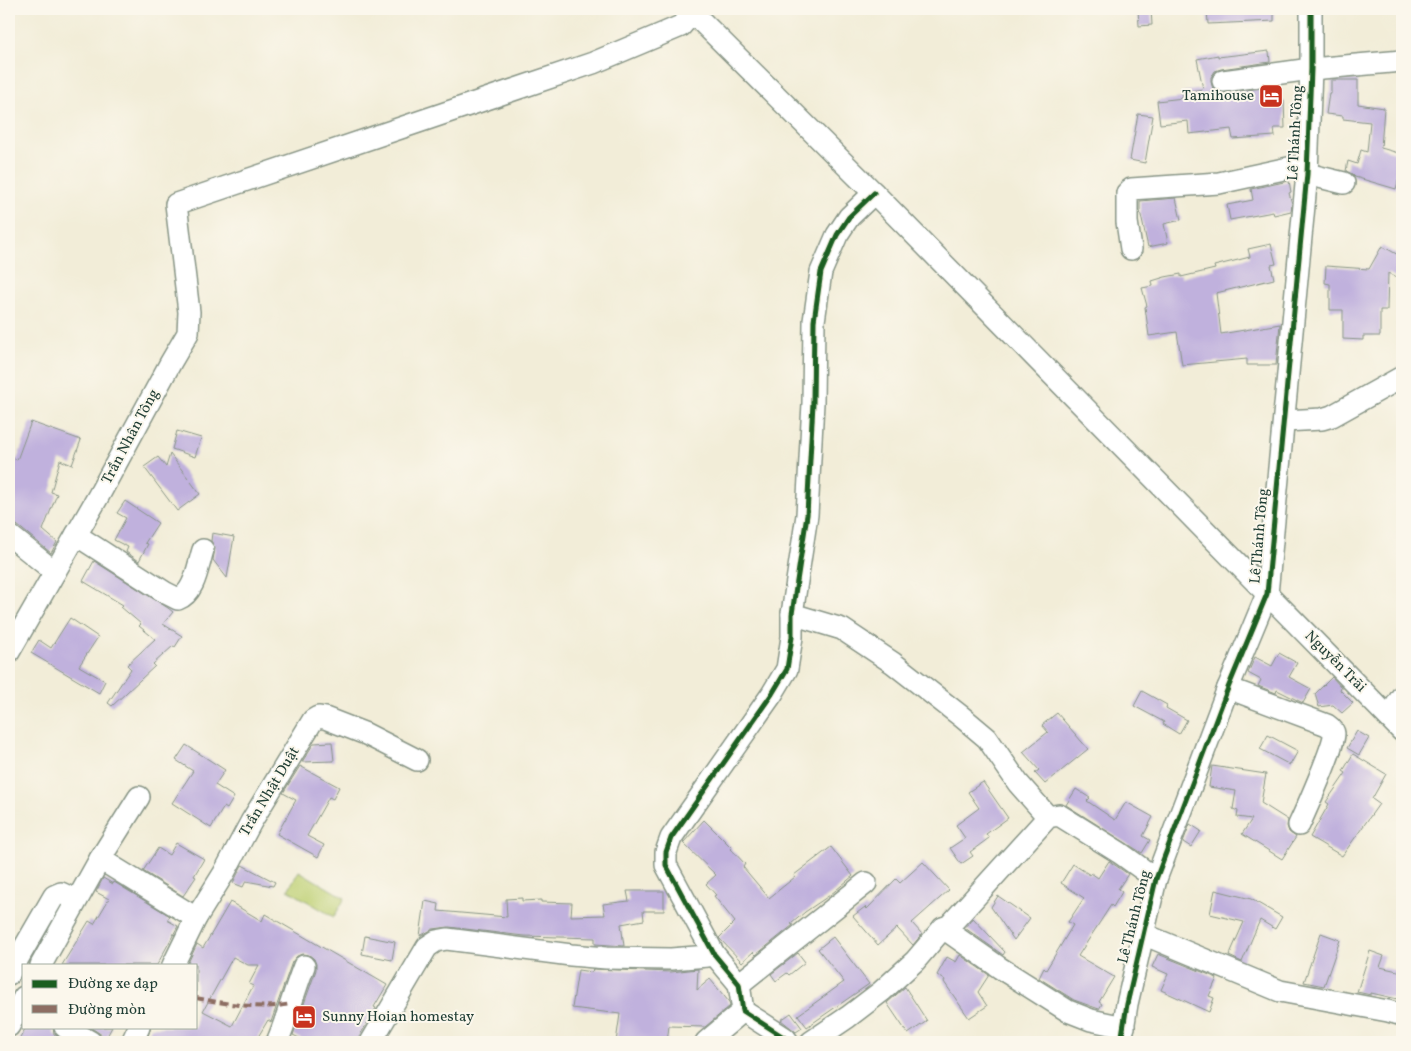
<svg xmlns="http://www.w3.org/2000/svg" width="1411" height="1051" font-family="Vollkorn,serif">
  <rect width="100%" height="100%" fill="#fbf7ec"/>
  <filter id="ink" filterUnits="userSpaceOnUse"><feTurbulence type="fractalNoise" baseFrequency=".02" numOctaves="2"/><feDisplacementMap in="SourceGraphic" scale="10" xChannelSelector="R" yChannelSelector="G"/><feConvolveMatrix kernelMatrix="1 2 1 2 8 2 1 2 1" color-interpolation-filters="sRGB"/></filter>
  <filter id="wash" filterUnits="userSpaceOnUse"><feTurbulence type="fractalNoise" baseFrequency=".0096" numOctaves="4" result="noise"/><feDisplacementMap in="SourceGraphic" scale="20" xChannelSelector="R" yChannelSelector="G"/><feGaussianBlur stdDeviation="1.12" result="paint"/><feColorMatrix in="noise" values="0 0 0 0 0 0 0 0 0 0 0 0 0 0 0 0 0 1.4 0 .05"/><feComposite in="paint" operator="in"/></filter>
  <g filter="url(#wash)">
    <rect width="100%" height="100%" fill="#f2edd8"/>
    <!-- green -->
    <path fill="#bed073" stroke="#6e8654" d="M299,871l46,27 -11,19 -46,-27z"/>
    <g id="blocks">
      <!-- building -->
      <g fill="#c0b1dd" fill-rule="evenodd">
        <path d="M1138,9h13l1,16 -13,1z"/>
        <path d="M1207,9h67v12l-66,3z"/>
        <path d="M1269,51l1,11 -49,7 -6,2 -4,6v5l2,7 6,4h5l46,-6 3,14 11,-1 1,28h-11l1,8 -42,3 -2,-10 -42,5 -1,-13 -28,3 -3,-23 26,-3 -1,-6 21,-3 -6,-30 21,-4v2z"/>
        <path d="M1331,80h27v24l26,4 -3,40 21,6v12l-6,23 -41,-12 -3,-3 -6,-3 2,-10 9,3 4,-14 6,2 3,-30 -27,-3v-3l-17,-2 3,-21h2z"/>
        <path d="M1138,114l15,2 -8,47 -15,-3z"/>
        <path d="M1289,181l2,11 -2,1 3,11 -1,7 -17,4 -1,-3 -43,8 -3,-15 26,-5 -2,-11z"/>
        <path d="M1176,198l5,22 -17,4 4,19 -20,4 -8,-36v-10z"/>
        <path d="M1271,244l5,20 -5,1 3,14 -58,14 5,41 59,-10 -4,41h-29v-6l-65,6 -5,-33 -28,4 -4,-29 2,-1 -5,-18 11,-2 -1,-5 13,-4 16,-3v3l34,-8 -1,-3 36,-9 -2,-8z"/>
        <path d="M1382,246l20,11v24l-14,-8 -1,37h-7v26h-17v4l-20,-1v-29h-13v-26l-5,-1 1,-17 43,3z"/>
        <path d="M31,422l50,18 -9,25 -12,-5 -9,32 6,2 -14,36 14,12 -6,11 -34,-28 -8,-2v-67l8,4z"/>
        <path d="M177,431l24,7 -6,19 -23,-8z"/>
        <path d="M170,454l30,40 -23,17 -33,-44 14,-10 8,10z"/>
        <path d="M125,501l33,22 -13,20 3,1 -9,17 -13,-9 2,-5 -14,-7 12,-22 -9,-5z"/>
        <path d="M212,533l22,4 -7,41 -14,-18 2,-12 -4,-7z"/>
        <path d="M94,561l74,47 5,4 -10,12 19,12 -7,11 -2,-1 -20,18 2,2 -43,40 -4,-3 23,-34 -4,-4 28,-26 -16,-13 2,-2 -20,-17 2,-2 -40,-24z"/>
        <path d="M70,618l28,19 -19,29 26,15 -6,12 -68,-40 8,-13 12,8z"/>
        <path d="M1279,653l18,10 -8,14 22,12 -8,14 -26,-13 -1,3 -18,-7 3,-6 -13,-7 7,-16 17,9z"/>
        <path d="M1332,677l9,10 -1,3 13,13 -11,10 -9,-8 -14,2 -4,-13z"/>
        <path d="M1142,691l25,14 -1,3 21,12 -8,14 -16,-10 1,-2 -30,-16z"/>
        <path d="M1057,713l31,36 -43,35 -10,-11 4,-3 -16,-18 25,-20 -6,-7z"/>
        <path d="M1357,731l12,7 -10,17 -12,-7z"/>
        <path d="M1268,735l30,16 -8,14 -30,-16z"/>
        <path d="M332,742l2,19 -32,1 12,-19z"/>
        <path d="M186,745l39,25 -10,15 19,12 -7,12 -3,-2 -13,21 -39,-25 21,-32 -17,-11z"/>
        <path d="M1353,754l33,20 -14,25 7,5 -37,52 -32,-19 19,-33 -3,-2 20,-29 -3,-2z"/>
        <path d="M300,766l39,21 -6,12 -4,-2 -22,39 17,9 -6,12 -41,-23 19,-34 -13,-7z"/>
        <path d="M1212,766l54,8 -5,29 27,17 -1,6 2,6 7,5 -14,22 -40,-25 10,-15 -15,-2 1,-6 -5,-2 3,-18 -27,-4z"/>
        <path d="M983,782l25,36 -22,16 3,4 -19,14 3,4 -12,8 -11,-16 15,-10 -9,-13 23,-17 -11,-16z"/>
        <path d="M1076,789l14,9 -3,3 28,19 11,-18 27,15 -10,19 7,4 -8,13 -76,-48z"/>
        <path d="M704,820l28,28 -1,1 14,15 -2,3 26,31 26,-21 -1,-2 37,-28 22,29 -23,19 -25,17 -14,12 2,1 -37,30 -3,-3 -11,10 -23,-24 16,-16 -21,-26 2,-1 -10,-11 10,-9 -33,-32z"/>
        <path d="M1190,824l11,7 -10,16 -8,-5z"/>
        <path d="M176,843l28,16 -10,17 2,1 -13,19 -40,-25 15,-23 11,7z"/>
        <path d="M1109,861l19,13 -10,15 4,3 -9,15 -2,-2 -33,51 36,21 -15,25 3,2 -3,5 -25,-9 -35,-22 5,-10 2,2 27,-45 -5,-3 16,-24 -23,-15 12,-19 17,11 1,-2 7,5z"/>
        <path d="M923,862l26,28 -37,33 10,11 -9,11 -16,-17 -19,17 -25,-29 12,-9 2,2 29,-30 4,4z"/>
        <path d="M242,865l33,17 -2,4 -27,-5 -3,6 -10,-4z"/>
        <path d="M103,878l10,6 1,-2 56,34 -3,4 11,6 -21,39h-95l27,-44 5,3 15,-25 -13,-7z"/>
        <path d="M1215,890l36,9 31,18 -7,12 -15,-9 -18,42 -13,-6 15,-34 -34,-8z"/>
        <path d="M627,891h37v20h-21l1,9 -23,4 3,22 -29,-2v-6l-71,-2 -75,-9 -16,2 -13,7 5,-35 14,3 -1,7 69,6 -1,-18 16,-1v3l19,-1v2l31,1 -1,13 34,-1 -2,-11 26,-3z"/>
        <path d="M998,896l32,22 -16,22 -23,-33z"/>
        <path d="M230,902l32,19 3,-7 122,71 -13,22 2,1 -20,34h-49l-14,-7 23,-65v-6l-2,-5 -5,-4 -7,-1 -5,2 -5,6 -21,60 -3,-2 -13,22h-109l5,-15h45v-62h-9l10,-21 6,4zM233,957l15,8h11l-10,19 4,2 -21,40 -29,-15z"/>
        <path d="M973,918l32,34 -2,3 -38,-27z"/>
        <path d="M1321,933l19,7 -16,46 -20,-4z"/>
        <path d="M365,936l30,6 -3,18 -30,-6z"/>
        <path d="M833,937l36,47 -62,43 -9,-12 46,-33 -26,-33z"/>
        <path d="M1370,951l14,5 -4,11 22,5v28l-31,-7v2l-14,-3z"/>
        <path d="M798,953l7,9 -16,13 -2,-2 -11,8 -5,-7z"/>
        <path d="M1158,954l59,24 -8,18 5,2 -5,14 -48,-22 7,-16 -16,-7z"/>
        <path d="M960,955l29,20 -11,17 9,14 -18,12 -25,-36 1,-2 -8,-5 10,-18 9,5z"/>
        <path d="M593,969l78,3 27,-3 -1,21 13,-11 19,23 1,4 -25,21 -36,-1 -2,16h-51l4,-28 -48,-6 6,-38 14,2z"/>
        <path d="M905,987l22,34 -19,13 -21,-31z"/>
        <path d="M791,1013l11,15 -6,4 -15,-12z"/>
        <path d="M26,1027h27l1,7 12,8h-48z"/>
        <path d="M90,1027h22l-8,15 -2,-7z"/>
      </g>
    </g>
  </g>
  <g filter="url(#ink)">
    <use href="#blocks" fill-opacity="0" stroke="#889586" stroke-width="1"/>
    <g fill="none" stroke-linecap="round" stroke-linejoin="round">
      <defs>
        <g id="minor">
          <path d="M689,9l185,184 528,538"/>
          <path d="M1223,81l88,-12 91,-8"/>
          <path d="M1307,174l37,9"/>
          <path d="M1131,249l-4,-27v-29l4,-4 88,-6 88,-19"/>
          <path d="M1284,421l38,-2 10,-3 70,-39"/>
          <path d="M9,535l46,37"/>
          <path d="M76,535l90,58 12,6c17,-6 20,-34 25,-49"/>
          <path d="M792,614l50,15 51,34 69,54 25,21 31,45 30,34"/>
          <path d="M9,652l90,-157 72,-133 17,-29 1,-21 -13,-108 417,-141 88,-37 11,-13"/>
          <path d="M1228,688l99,37c3,2 7,5 7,9 2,8 -29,78 -35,91"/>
          <path d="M1389,717l13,-21"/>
          <path d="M100,859l96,59"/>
          <path d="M943,928l57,40 68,43 23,9 33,7"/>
          <path d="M1143,934l137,57 108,20 14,4"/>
          <path d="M41,965l59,-106 39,-62"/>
          <path d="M173,965l23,-47 28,-45 27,-51 62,-102 5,-3 7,1 41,16 51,26"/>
          <path d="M9,974l45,-78 7,-3 15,7"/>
          <path d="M739,984l127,-101"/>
          <path d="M9,1026l15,-29"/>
          <path d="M65,1027l26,15"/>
          <path d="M132,1042l7,-15"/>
          <path d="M277,1042c11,-25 17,-51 27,-76"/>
          <path d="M371,1042l56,-95 9,-6 11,-2 124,16 35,3 65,1 37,-3 6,-2"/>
          <path d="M706,1042l37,-31"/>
          <path d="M788,1042l-3,-4 -42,-27 -4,-27 -25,-30 -48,-89v-13l5,-14 101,-144 15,-25 5,-32v-23l15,-99 6,-112 1,-82 7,-49 16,-37 12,-18 25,-24"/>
          <path d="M811,1042l37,-25 34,-26 33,-30 28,-33 6,-2 99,-109 11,-2 61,38 36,26"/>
          <path d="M1121,1042l6,-38 29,-125 72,-191 39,-94 40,-420 4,-105v-60"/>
        </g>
      </defs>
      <!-- minor casing -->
      <use href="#minor" stroke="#889586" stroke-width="24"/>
      <!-- minor -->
      <use href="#minor" stroke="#fff" stroke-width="21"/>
      <!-- quiet -->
      <path stroke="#8d6e63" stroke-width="4" stroke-dasharray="8 4" stroke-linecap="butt" d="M196,998c32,6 63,12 95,6"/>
      <defs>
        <g id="cycleway">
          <path d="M788,1042l-3,-4 -42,-27 -4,-27 -25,-30 -48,-89v-13l5,-14 101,-144 15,-25 5,-32v-23l15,-99 6,-112 1,-82 7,-49 16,-37 12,-18 25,-24"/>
          <path d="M1121,1042l6,-38 29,-125 72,-191 39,-94 40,-420 4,-105v-60"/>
        </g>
      </defs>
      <!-- cycleway casing -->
      <use href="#cycleway" stroke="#fbf7ec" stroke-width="8"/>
      <!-- cycleway -->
      <use href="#cycleway" stroke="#1b5e20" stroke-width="5"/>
    </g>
  </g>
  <!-- icons -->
  <defs>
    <symbol id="hotel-square" viewBox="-11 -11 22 22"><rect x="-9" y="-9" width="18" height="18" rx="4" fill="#c8321e" stroke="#fbf7ec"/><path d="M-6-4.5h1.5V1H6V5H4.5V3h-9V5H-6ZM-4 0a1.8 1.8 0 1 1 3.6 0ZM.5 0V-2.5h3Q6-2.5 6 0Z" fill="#fff"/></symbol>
  </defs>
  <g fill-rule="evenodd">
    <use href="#hotel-square" x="1257" y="82" width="28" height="28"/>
    <use href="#hotel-square" x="290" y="1003" width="28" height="28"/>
  </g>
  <g text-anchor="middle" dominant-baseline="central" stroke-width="4" stroke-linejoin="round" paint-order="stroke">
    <!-- poi labels -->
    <g font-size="15" fill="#1f3d34" stroke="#fbf7ec" text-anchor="end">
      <text x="1254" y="96">Tamihouse</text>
      <text x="322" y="1017" text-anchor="start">Sunny Hoian homestay</text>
    </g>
    <!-- street labels -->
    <g font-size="15" fill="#1f3d34" stroke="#fbf7ec">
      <text transform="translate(1296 133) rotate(-87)">Lê Thánh Tông</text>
      <text transform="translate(131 437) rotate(-62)">Trần Nhân Tông</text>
      <text transform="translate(1260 536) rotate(-85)">Lê Thánh Tông</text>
      <text transform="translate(1335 662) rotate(45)">Nguyễn Trãi</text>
      <text transform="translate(270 792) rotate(-59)">Trần Nhật Duật</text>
      <text transform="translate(1135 917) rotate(-76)">Lê Thánh Tông</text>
    </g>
  </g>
  <!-- margin -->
  <rect width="1411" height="1051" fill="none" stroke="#fbf7ec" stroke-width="30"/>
  <!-- legend -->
  <rect x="22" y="964" width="175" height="65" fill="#fbf7ec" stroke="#a3ada2"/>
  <rect x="32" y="980" width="25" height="8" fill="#1b5e20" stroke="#a3ada2"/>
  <text x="68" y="988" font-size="15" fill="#1f3d34">Đường xe đạp</text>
  <rect x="32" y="1005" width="25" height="8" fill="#8d6e63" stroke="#a3ada2"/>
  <text x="68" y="1014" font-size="15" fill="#1f3d34">Đường mòn</text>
</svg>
